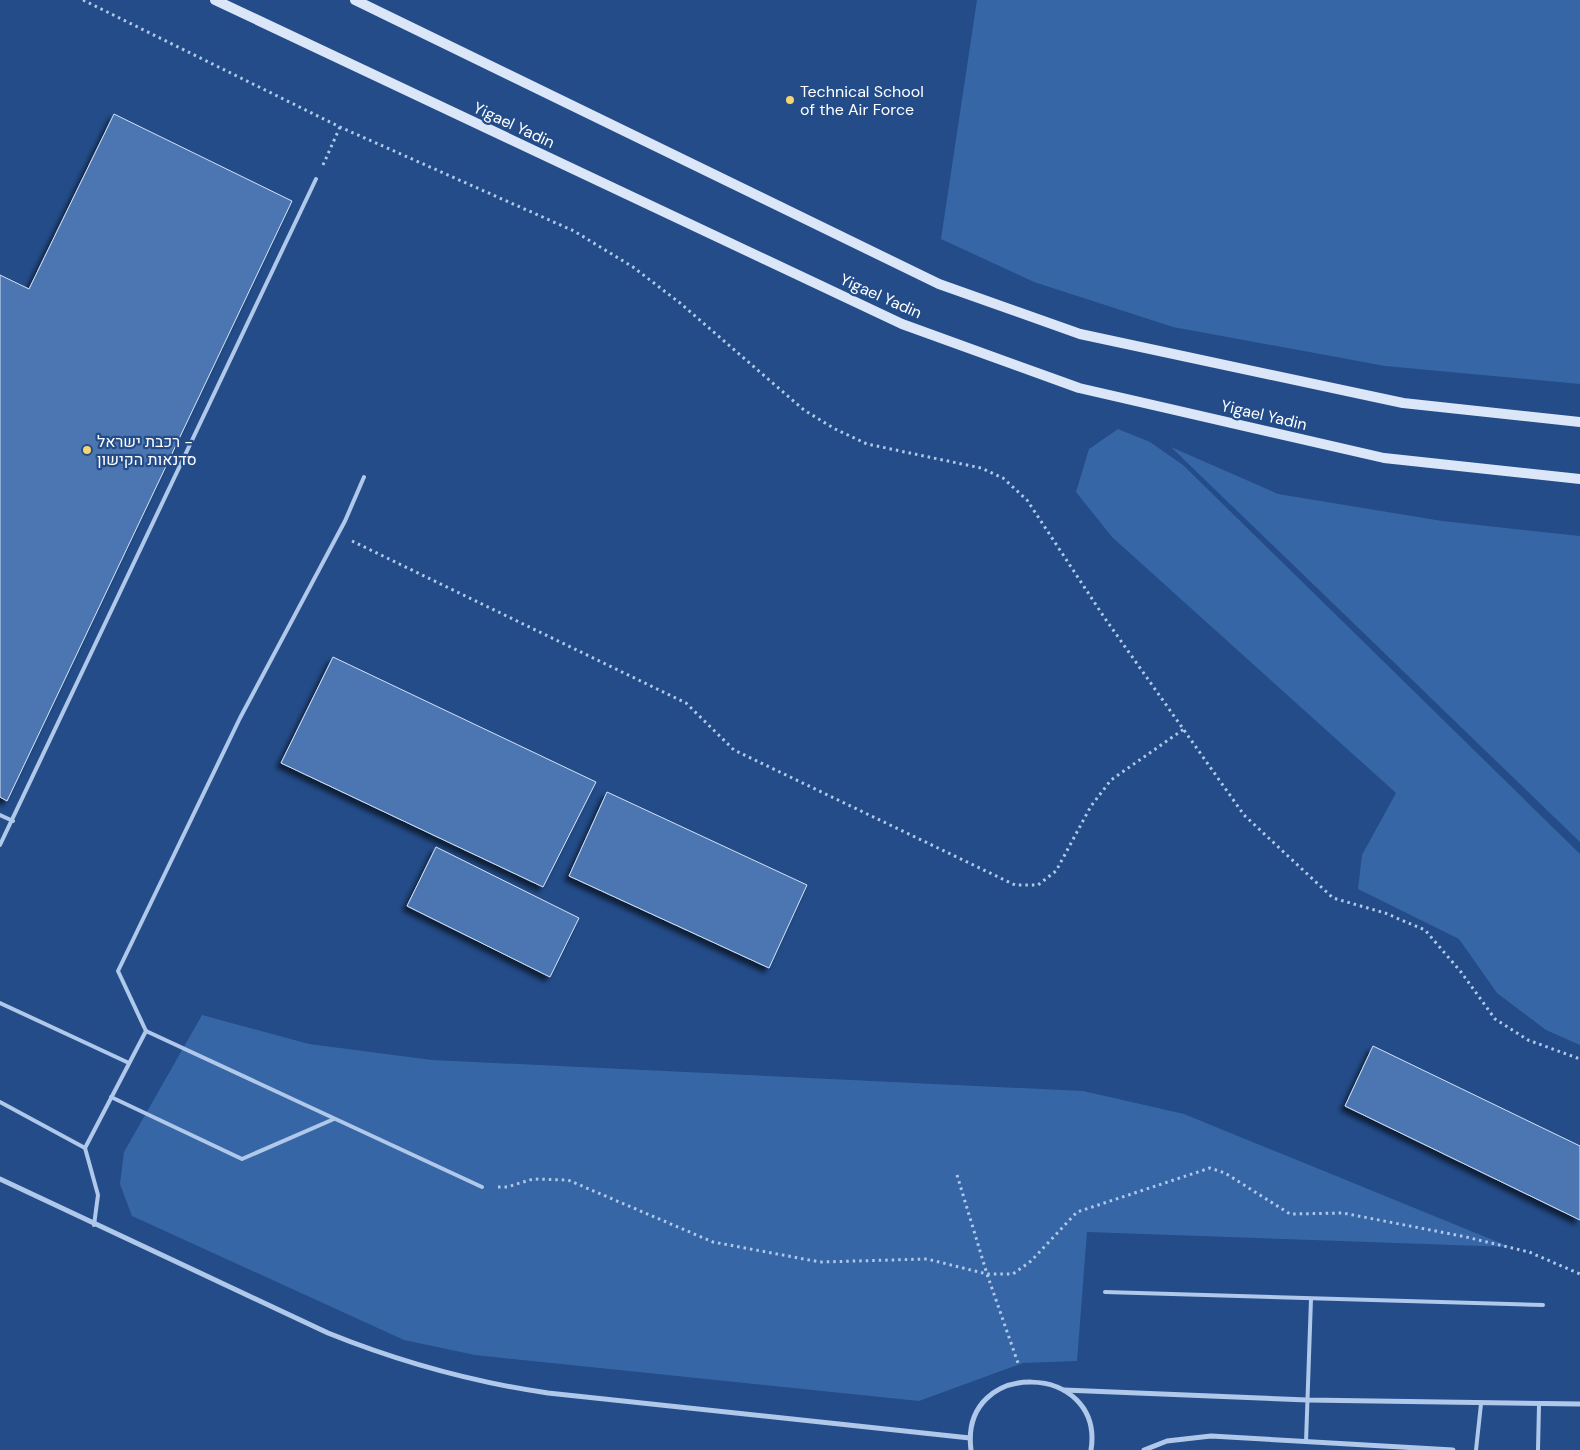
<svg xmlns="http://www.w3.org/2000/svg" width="1580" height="1450" font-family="'DM Sans',Heebo,sans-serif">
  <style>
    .green { fill: #3766a6 }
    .building { fill: #4b76b1; stroke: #d4e3f8; filter: url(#shadow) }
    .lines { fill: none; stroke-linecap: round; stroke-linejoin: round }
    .path { stroke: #b0c8ea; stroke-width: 3; stroke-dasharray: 2.5 4; stroke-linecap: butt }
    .lane { stroke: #b0c8ea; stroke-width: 4 }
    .street { stroke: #b0c8ea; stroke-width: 5 }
    .secondary { stroke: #dbe6f8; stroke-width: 10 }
    .poi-dot { fill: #f5d472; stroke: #234c89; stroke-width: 2 }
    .labels { text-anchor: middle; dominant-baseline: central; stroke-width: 4.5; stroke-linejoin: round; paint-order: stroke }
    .poi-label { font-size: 16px; fill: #fff; stroke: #234c89; text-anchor: start }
    .street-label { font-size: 16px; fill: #fff; stroke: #234c89 }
  </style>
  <defs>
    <filter id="shadow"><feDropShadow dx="-4.5" dy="4.5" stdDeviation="2.5" flood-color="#0009"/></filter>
  </defs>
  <rect width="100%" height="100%" fill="#234c89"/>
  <g class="green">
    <path d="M 977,0 L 1580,0 L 1580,384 L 1385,366 L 1173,327 L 1034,282 L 941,239 Z"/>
    <path d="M 1118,429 L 1150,442 L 1183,465 L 1580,854 L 1580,1045 L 1546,1030 L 1497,993 L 1459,939 L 1358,889 L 1362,855 L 1396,793 L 1112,537 L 1076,492 L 1089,449 Z"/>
    <path d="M 1171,447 L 1278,494 L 1442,521 L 1580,536 L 1580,842 Z"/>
    <path d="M 202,1015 L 309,1044 L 432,1060 L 1083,1091 L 1184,1114 L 1510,1247 L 1087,1232 L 1077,1361 L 1023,1363 L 919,1401 L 475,1355 L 404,1340 L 132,1216 L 120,1184 L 124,1152 Z"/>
  </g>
  <g class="building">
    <path d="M 114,114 L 292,201 L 7,801 L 0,797 L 0,275 L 29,289 Z"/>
    <path d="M 333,657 L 596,782 L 543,887 L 281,763 Z"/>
    <path d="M 607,792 L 807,885 L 769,968 L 569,876 Z"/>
    <path d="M 436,847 L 579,918 L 550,977 L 407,906 Z"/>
    <path d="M 1373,1046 L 1580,1146 L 1580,1220 L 1345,1106 Z"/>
  </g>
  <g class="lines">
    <g class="path">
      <path d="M 83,0 L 340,127 L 574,231 L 633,267 L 680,303 L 804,410 L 835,429 L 867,444 L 981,468 L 1003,478 L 1027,500 L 1104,617 L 1244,815 L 1333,898 L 1385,913 L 1425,930 L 1461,972 L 1495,1019 L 1528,1040 L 1580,1059"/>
      <path d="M 323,165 L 340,127"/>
      <path d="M 352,541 L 686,703 L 734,750 L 1015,885 L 1038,885 L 1056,871 L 1091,806 L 1111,780 L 1184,729"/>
      <path d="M 957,1175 L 987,1274 L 1019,1366"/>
      <path d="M 498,1187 L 507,1187 L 533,1179 L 568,1180 L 713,1242 L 820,1262 L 927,1259 L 987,1274 L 1013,1274 L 1031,1261 L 1077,1212 L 1210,1168 L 1225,1173 L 1290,1214 L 1343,1213 L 1466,1237 L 1529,1252 L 1580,1274"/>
    </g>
    <g class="lane">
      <path d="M 0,815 L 13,821"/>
      <path d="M 0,845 L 316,179"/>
      <path d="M 0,1003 L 129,1063"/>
      <path d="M 146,1031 L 482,1187"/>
      <path d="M 111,1097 L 242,1159 L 334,1119"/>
      <path d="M 0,1102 L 85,1148 L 98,1195 L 94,1225"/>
      <path d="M 85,1148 L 146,1031 L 118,971 L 240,718 L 345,521 L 364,477"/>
      <path d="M 1105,1292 L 1543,1305"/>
      <path d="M 1306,1442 L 1311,1299"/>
      <path d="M 1476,1450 L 1481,1404"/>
      <path d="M 1538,1450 L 1539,1405"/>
    </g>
    <g class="street">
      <path d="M 0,1179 L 328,1333 C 400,1362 472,1382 548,1393 L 970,1438"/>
      <path d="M 1064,1390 L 1307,1400 L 1580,1404"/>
      <path d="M 971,1450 C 959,1357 1105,1362 1091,1450"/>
      <path d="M 1144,1450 L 1167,1441 L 1211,1436 L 1453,1450"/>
    </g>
    <g class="secondary">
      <path d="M 215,0 L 902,324 L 1079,388 L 1384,458 L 1580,479"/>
      <path d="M 355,0 L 939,284 L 1080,334 L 1403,403 L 1580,422"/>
    </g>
  </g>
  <g class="poi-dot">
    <circle cx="790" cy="100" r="5"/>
    <circle cx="87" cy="450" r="5"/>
  </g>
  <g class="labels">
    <g class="poi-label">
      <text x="800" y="91">Technical School<tspan x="800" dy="18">of the Air Force</tspan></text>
      <text x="97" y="441">רכבת ישראל -<tspan x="97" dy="18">סדנאות הקישון</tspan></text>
    </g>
    <g class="street-label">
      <text transform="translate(514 125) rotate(25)">Yigael Yadin</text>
      <text transform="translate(881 296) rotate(24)">Yigael Yadin</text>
      <text transform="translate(1264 415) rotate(13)">Yigael Yadin</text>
    </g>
  </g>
</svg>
